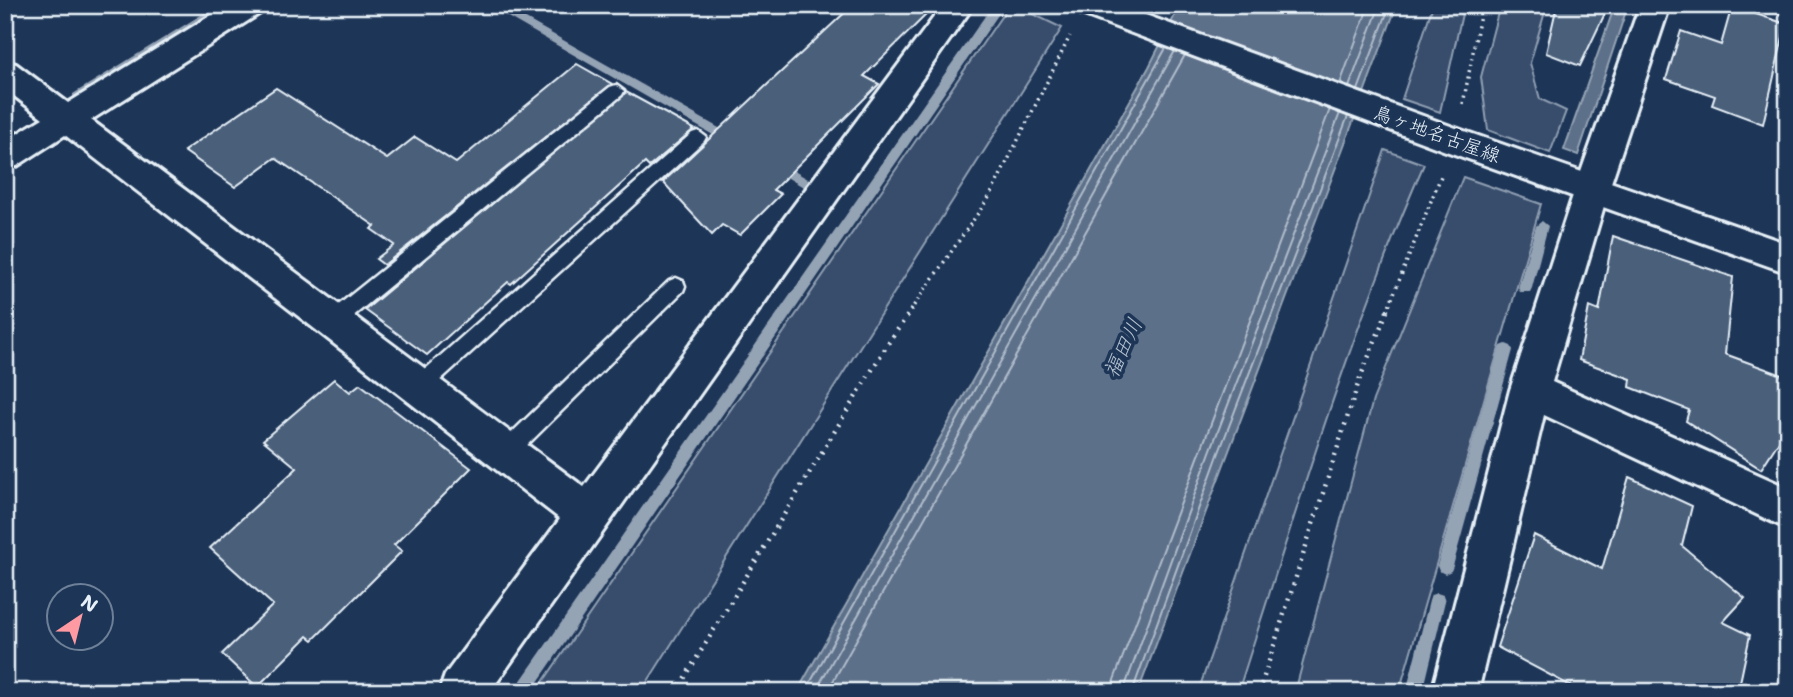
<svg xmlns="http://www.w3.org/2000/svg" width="1793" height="697" font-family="'Shantell Sans','Klee One',sans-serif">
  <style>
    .green { fill: #374d6c; stroke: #909fb2; stroke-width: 2 }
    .water { fill: #5d7089; stroke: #95a4b5; stroke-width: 2 }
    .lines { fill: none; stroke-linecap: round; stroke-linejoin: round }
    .shore { stroke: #b0bdcc; stroke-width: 2 }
    .stream { fill: #95a4b5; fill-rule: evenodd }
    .building { fill: #495e7a; stroke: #e8f1f8; stroke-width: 2 }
    .lane-casing { stroke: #e8f1f8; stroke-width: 5 }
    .street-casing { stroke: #e8f1f8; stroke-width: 6 }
    .secondary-casing { stroke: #e8f1f8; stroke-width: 6 }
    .path-far1 { stroke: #e8f1f8; stroke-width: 3.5; stroke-dasharray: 2 4.5; stroke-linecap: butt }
    .path { stroke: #e8f1f8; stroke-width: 4.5; stroke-dasharray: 2 6; stroke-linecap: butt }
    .lane { fill: #1d3557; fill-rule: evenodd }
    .street { fill: #1d3557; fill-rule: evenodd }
    .secondary { fill: #1d3557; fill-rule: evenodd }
    .labels { text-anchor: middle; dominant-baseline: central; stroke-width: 7; stroke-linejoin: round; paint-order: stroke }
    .street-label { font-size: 19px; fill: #e8f1f8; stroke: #1d3557 }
    .water-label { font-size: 21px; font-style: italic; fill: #b7c4d1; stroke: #1d3557 }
  </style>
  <rect width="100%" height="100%" fill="#1d3557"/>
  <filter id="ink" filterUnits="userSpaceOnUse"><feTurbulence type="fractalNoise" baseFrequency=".0143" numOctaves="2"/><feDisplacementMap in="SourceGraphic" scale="14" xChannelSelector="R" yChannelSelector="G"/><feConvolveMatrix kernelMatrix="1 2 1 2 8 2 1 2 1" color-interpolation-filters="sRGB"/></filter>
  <g filter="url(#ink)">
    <g class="green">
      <path d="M 988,5 L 1014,5 L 1062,28 L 641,692 L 536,692 L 1005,11 Z"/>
      <path d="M 1433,5 L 1464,5 L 1440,112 L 1402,99 Z"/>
      <path d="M 1500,5 L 1547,5 L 1530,63 L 1540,99 L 1566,111 L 1550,153 L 1488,130 L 1481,77 Z"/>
      <path d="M 1385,150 L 1424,164 C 1349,335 1295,514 1238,692 L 1198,692 Z"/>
      <path d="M 1463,177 L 1541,204 L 1399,692 L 1295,692 L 1373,400 Z"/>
    </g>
    <g class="water">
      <path d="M 1180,5 L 1397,5 L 1138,692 L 797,692 L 1149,67 Z"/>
      <path d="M 1615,5 L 1628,5 L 1578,155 L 1564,150 Z"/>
    </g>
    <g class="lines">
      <g class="shore">
        <path d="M 1340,84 L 1369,5"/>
        <path d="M 1349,87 L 1380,5"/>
        <path d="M 1358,90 L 1390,5"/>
        <path d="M 805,692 L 1166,48"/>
        <path d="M 815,692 L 1175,51"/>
        <path d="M 827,692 L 1185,55"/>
        <path d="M 1113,692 L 1114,680 L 1330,109"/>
        <path d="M 1123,692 L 1210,452 L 1340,113"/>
        <path d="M 1132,692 L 1218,455 L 1348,116"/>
      </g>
      <g class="stream">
        <path d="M 217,5 L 231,5 L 81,100 L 73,100 L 73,94 Z"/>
        <path d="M 487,5 L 501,5 L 735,137 L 737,140 L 731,144 L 727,143 Z"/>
        <path d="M 996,5 L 1002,9 L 1000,12 L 531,692 L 513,692 L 992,6 Z"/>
        <path d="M 1753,5 L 1770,5 L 1788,11 L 1788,19 Z"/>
        <path d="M 773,159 L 815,183 L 817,186 L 815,189 L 807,189 L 769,167 L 767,164 Z"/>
        <path d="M 1542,221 L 1548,226 L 1532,288 L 1530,292 L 1520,292 L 1518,288 L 1536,226 Z"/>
        <path d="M 1506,344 L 1511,346 L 1513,350 L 1453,566 L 1451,571 L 1445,574 L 1439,571 L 1437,566 L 1499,350 L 1501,346 Z"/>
        <path d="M 1437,593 L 1443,595 L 1445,601 L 1423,692 L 1406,692 L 1429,601 L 1431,595 Z"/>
      </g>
    </g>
    <g class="building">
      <path d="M 853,5 L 936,5 L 864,76 L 879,84 L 773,190 L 781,194 L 740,235 L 722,225 L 712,235 L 663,182 Z"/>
      <path d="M 1557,5 L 1609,5 L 1580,66 L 1546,53 Z"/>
      <path d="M 1732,6 L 1786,24 L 1763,124 L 1712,105 L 1715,96 L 1666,79 L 1681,31 L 1721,45 Z"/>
      <path d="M 577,64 L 612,84 L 384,265 L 376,259 L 394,245 L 371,229 L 375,226 L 275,158 L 235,187 L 184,151 L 276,88 L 387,159 L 415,137 L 456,163 Z"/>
      <path d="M 626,92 L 694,129 L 649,167 L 645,163 L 511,284 L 508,282 L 427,355 L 365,310 Z"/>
      <path d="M 1613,236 L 1733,277 L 1725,354 L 1788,377 L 1788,427 L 1761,469 L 1686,421 L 1689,410 L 1630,387 L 1631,379 L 1579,360 L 1589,307 L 1599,311 Z"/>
      <path d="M 334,379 L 350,392 L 360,384 L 471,468 L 394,545 L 402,551 L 313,640 L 308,636 L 257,687 L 222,654 L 273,605 L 210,548 L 297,468 L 263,440 Z"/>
      <path d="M 1629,477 L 1692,506 L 1682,546 L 1745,598 L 1723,622 L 1750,635 L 1738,692 L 1582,692 L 1497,647 L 1534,535 L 1602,569 Z"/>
    </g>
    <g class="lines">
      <defs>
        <g id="lane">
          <path d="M 616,85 L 624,91 L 622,95 L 340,327 L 333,329 L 326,327 L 324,321 L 326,315 L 610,87 Z"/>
          <path d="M 698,131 L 706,137 L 704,141 L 426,393 L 419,396 L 412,393 L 409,387 L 412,381 L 692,133 Z"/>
          <path d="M 676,278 L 683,281 L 685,286 L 683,291 L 512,460 L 505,462 L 498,460 L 495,453 L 498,446 L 669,281 Z"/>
        </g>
        <g id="street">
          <path d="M 228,5 L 266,5 L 262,12 L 91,120 L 584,487 L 943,5 L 974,5 L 490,692 L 439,692 L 445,675 L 560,519 L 65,135 L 17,166 L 5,170 L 5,141 L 43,118 L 5,89 L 5,61 L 16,64 L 68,103 Z"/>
          <path d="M 1640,5 L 1670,5 L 1609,189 L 1552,382 L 1788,488 L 1788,529 L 1544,415 L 1478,692 L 1432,692 L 1510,390 L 1575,189 Z"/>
        </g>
        <path id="secondary" d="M 1072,5 L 1118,5 L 1467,132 L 1788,244 L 1788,273 L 1443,150 L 1076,12 Z"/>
      </defs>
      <use href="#lane" class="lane-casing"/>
      <use href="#street" class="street-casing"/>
      <use href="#secondary" class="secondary-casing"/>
      <g class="path-far1">
        <path d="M 1463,104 L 1482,5"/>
        <path d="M 910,311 L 990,196 L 1070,36"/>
        <path d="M 1387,311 L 1441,176"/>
      </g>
      <g class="path">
        <path d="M 676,692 L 889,342 L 912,309"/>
        <path d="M 1259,692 L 1360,378 L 1388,309"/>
      </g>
      <use href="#lane" class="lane"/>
      <use href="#street" class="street"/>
      <use href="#secondary" class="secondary"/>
    </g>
  </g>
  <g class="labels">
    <g class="street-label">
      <text transform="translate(1437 134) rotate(20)">鳥ヶ地名古屋線</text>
    </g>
    <g class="water-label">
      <text transform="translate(1123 348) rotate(-65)">福田川</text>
    </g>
  </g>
  <rect width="1793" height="697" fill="none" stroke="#1d3557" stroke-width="28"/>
  <rect x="14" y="14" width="1765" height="669" fill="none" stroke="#e8f1f8" stroke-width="2.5" filter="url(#ink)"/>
  <g transform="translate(80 617) rotate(35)"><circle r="33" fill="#1d3557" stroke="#6e8097" stroke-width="2"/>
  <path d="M0-5L12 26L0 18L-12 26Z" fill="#ff9aa2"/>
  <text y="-10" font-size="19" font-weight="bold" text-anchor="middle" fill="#e8f1f8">N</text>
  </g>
</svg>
